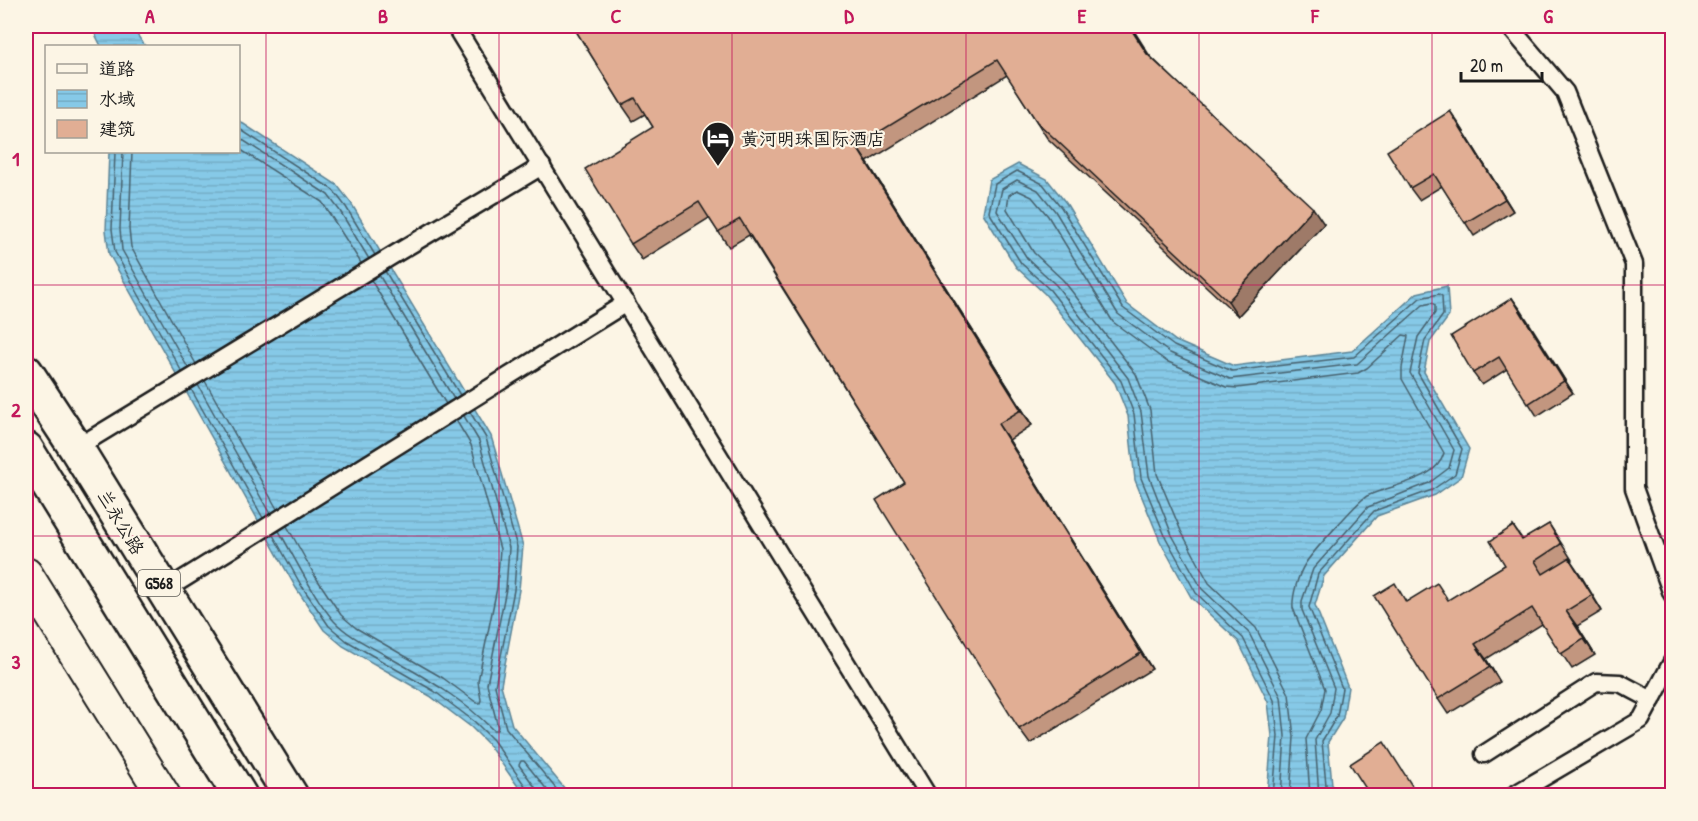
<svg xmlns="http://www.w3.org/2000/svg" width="1698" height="821" font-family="'Patrick Hand','LXGW WenKai TC',sans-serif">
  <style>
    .water { fill: url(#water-rules); stroke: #5c8496; stroke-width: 1.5 }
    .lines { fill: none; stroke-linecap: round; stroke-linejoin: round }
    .shore { stroke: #46616d; stroke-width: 1.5 }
    .service-casing { stroke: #1c1c1c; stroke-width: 21 }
    .minor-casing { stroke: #1c1c1c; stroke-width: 36 }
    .trunk-casing { stroke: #1c1c1c; stroke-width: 38 }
    .service { stroke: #fcf5e5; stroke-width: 16 }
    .minor { stroke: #fcf5e5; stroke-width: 32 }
    .trunk { stroke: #fcf5e5; stroke-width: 33 }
    .wall { fill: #c2967f; stroke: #1c1c1c; stroke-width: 1.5 }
    .shaded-wall { fill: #9e7a68; stroke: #1c1c1c; stroke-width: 1.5 }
    .building { fill: #e1ae94; stroke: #1c1c1c; stroke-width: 1.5 }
    .grid { fill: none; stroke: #c2185b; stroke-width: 1.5; stroke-opacity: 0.55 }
    .labels { text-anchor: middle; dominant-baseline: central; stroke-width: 4.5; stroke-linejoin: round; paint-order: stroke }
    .shield { fill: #fcf5e5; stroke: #5f5d58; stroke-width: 1.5 }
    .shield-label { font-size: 16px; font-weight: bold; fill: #1c1c1c }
    .poi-label { font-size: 18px; fill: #1c1c1c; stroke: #fcf5e5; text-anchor: start }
    .street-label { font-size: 18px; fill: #1c1c1c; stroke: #fcf5e5 }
    .neatline { fill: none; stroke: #c2185b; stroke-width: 2 }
    .grid-label { font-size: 20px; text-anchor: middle; font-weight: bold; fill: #c2185b }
  </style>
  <defs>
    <pattern id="water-rules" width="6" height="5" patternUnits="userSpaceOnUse" patternTransform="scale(1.5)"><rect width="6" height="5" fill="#86c9e7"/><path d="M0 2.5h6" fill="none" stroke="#73acc6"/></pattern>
  </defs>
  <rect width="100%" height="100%" fill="#fcf5e5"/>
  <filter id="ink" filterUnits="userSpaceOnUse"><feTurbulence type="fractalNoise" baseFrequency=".0167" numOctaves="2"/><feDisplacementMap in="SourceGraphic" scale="12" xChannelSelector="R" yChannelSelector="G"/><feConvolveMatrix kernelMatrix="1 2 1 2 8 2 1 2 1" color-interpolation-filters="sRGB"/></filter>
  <g filter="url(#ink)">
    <g class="water">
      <path d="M 91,26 L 131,26 L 145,46 L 101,46 Z"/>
      <path d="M 239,121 L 337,185 L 351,203 L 491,436 L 523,546 L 519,590 L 501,685 L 512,725 L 570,795 L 524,795 L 488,744 L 471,727 L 430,696 L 343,646 L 324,630 L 296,588 L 109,254 L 106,230 L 109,152 L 238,152 Z"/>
      <path d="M 1018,164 L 1047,179 L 1066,203 L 1127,304 L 1176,341 L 1234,366 L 1352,351 L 1417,293 L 1447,286 L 1449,316 L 1430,342 L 1424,372 L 1469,449 L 1461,477 L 1435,495 L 1377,516 L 1324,576 L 1315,605 L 1348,687 L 1343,718 L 1328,742 L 1333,795 L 1267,795 L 1272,736 L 1268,702 L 1238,641 L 1191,597 L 1160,541 L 1135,480 L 1128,416 L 1115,383 L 1045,294 L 1016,267 L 983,213 L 989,180 Z"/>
    </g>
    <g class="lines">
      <g class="shore">
        <path d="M 238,128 L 333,190 L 346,207 L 375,255"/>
        <path d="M 238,137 L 328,195 L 340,211 L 369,259"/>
        <path d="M 238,148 L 322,202 L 361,263"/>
        <path d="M 115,152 L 112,229 L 115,252 L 182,372"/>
        <path d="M 123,152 L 120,229 L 122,250 L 188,368"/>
        <path d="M 132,152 L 129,229 L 131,247 L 196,364"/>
        <path d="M 385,271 L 460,395"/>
        <path d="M 379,275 L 454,399"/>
        <path d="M 371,280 L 446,404"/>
        <path d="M 205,381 L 277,509"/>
        <path d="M 198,385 L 270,514"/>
        <path d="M 191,389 L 263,518"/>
        <path d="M 470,412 L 486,438 L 517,547 L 514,590 L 495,686 L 506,728 L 562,796"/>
        <path d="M 287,526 L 315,576 L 341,615 L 356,628 L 443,678 L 477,703 L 480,703 L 481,700 L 478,681 L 497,588 L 500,549 L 471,445 L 456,420"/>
        <path d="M 279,531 C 295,558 314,598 334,621 C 350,638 373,647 392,659 C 428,679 464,700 493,730 L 497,730 L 498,727 L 487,684 L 506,589 L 509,548 L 479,441 L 464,416"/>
        <path d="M 273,535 L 301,585 L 329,626 L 347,641 L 434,691 L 475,722 L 493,740 L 528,790 L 529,796"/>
        <path d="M 536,796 L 535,787 L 519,765 L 521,761 L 524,761 L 552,796"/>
        <path d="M 1273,796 L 1278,736 L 1274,700 L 1243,638 L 1196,593 L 1166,538 L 1141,478 L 1134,414 L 1121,381 L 1050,290 L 1021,263 L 989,212 L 995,184 L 1017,171 L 1043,184 L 1061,207 L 1123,308 L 1174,346 L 1232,371 L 1354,357 L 1420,298 L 1439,294 L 1442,296 L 1443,315 L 1425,340 L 1418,373 L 1462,449 L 1455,474 L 1432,490 L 1374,511 L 1318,574 L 1309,607 L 1342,688 L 1337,716 L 1322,741 L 1327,796"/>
        <path d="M 1281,796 L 1285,736 L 1281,697 L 1249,633 L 1202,589 L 1172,535 L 1149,476 L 1141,412 L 1128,378 L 1056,285 L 1027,258 L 997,211 L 1002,189 L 1017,180 L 1038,190 L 1055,211 L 1118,314 L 1170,353 L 1230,379 L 1357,364 L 1423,305 L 1432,303 L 1435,305 L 1435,313 L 1418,337 L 1410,373 L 1454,450 L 1449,468 L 1429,483 L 1368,507 L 1313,569 L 1302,601 L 1302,610 L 1334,688 L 1330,713 L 1315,740 L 1319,796"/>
        <path d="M 1290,796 L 1294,737 L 1289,694 L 1256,628 L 1209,583 L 1181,531 L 1157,474 L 1150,410 L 1136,374 L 1063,280 L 1034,253 L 1007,209 L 1009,195 L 1017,190 L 1032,197 L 1048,216 L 1113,322 L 1166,361 L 1226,387 L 1237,388 L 1358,373 L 1367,368 L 1403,335 L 1408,336 L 1402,368 L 1402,379 L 1444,453 C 1436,482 1391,484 1367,496 C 1358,501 1311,554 1305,564 C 1298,575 1292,596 1293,608 L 1325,689 L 1321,710 L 1306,739 L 1310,796"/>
      </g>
      <defs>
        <g id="service">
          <path d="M 455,26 L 928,796"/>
          <path d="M 1509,26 L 1565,92 L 1634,264 L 1634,488 L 1672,594"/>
          <path d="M 76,448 L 400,251 L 542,166"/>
          <path d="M 164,591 L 626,303"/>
          <path d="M 1484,754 L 1596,682 L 1620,683 L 1652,700"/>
          <path d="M 1512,796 L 1641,720 L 1672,662"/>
        </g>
        <path id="minor" d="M 26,574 L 164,796"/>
        <g id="trunk">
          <path d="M 26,372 L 76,448 L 291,796"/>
          <path d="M 26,449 L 240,796"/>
        </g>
      </defs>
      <use href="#service" class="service-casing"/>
      <use href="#minor" class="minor-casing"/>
      <use href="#trunk" class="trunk-casing"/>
      <use href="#service" class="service"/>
      <use href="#minor" class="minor"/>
      <use href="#trunk" class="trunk"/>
    </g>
    <g class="wall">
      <path d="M 573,26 L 1150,56 L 1324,224 L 1238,316 L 1047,138 L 1007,75 L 867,162 L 1032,425 L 1009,440 L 1152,669 L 1030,744 L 1019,729 L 904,482 L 749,235 L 729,247 L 709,218 L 642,260 L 631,244 L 653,127 L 645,114 L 633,121 L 622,105 Z"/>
      <path d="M 1459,124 L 1513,211 L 1474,236 L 1442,186 L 1419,200 L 1410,188 Z"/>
      <path d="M 1512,298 L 1573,393 L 1537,416 L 1507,369 L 1482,385 L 1473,373 Z"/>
      <path d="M 1549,524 L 1572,560 L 1570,561 L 1602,611 L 1577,626 L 1595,655 L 1572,669 L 1542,624 L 1486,659 L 1500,682 L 1448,714 L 1438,699 L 1408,601 L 1449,600 L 1505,565 L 1513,526 L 1523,540 Z"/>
    </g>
    <g class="shaded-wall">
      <path d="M 1129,26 L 1131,26 L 1158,69 L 1147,54 Z"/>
      <path d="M 1450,111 L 1459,124 L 1513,211 L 1505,199 Z"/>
      <path d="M 856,146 L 867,162 L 1032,425 L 1021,410 Z"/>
      <path d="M 1313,208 L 1324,224 L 1238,316 L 1228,301 Z"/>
      <path d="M 1512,298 L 1521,310 L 1573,393 L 1564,381 Z"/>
      <path d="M 998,424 L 1009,440 L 1152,669 L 1141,653 Z"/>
      <path d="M 1569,558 L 1580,574 L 1602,611 L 1592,595 Z"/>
      <path d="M 1566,611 L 1577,626 L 1595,655 L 1584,639 Z"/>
      <path d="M 1475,644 L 1486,659 L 1500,682 L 1490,667 Z"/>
    </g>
    <g class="building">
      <path d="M 573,26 L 1129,26 L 1147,54 L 1313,208 L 1228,301 L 1037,122 L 997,60 L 856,146 L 1021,410 L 998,424 L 1141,653 L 1019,729 L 876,500 L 904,482 L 740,219 L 718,232 L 699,202 L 631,244 L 585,169 L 653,127 L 635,98 L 622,105 Z"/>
      <path d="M 1450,111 L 1505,199 L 1465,223 L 1434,174 L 1410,188 L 1387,151 Z"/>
      <path d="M 1512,298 L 1564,381 L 1528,404 L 1499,357 L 1473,373 L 1451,336 Z"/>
      <path d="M 1549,524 L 1561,544 L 1535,561 L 1543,574 L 1569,558 L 1592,595 L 1566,611 L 1584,639 L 1561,654 L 1532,608 L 1475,644 L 1490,667 L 1438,699 L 1374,596 L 1395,583 L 1406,602 L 1437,583 L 1448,600 L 1505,565 L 1490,541 L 1513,526 L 1522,540 Z"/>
      <path d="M 1384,742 L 1418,795 L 1370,795 L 1350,764 Z"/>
    </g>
  </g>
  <path class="grid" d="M 266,26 L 266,796M 499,26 L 499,796M 732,26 L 732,796M 966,26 L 966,796M 1199,26 L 1199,796M 1432,26 L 1432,796M 26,285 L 1672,285M 26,536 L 1672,536"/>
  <defs>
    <symbol id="hotel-pin" viewBox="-11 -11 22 30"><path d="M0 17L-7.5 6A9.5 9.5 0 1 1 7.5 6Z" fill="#1c1c1c" stroke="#fcf5e5"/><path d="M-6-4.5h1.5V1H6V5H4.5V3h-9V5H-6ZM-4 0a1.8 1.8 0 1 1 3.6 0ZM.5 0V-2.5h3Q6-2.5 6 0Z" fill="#fff"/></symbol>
  </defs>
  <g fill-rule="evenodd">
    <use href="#hotel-pin" x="699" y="119" width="38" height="52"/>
  </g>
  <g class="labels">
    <rect class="shield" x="138" y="570" width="42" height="26" rx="4.5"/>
    <g class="shield-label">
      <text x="159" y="583">G568</text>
    </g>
    <g class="poi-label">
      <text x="741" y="138">黄河明珠国际酒店</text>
    </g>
    <g class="street-label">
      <text transform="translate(121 522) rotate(59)">兰永公路</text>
    </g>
  </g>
  <rect width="1698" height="821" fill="none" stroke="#fcf5e5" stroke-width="66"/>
  <rect x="45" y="45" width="195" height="108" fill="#fcf5e5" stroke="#a29e95" stroke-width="1.5"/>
  <rect x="57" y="64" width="30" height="9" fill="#fcf5e5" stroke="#a29e95" stroke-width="1.5"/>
  <text x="99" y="75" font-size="18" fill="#1c1c1c">道路</text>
  <rect x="57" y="90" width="30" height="18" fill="url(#water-rules)" stroke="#a29e95" stroke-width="1.5"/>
  <text x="99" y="105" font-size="18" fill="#1c1c1c">水域</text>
  <rect x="57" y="120" width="30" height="18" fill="#e1ae94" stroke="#a29e95" stroke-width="1.5"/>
  <text x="99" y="135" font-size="18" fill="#1c1c1c">建筑</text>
  <path d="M1461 72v9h81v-9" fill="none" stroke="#1c1c1c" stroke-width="3"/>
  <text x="1470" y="72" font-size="18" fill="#1c1c1c" stroke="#fcf5e5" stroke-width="4.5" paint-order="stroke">20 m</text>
  <rect x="33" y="33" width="1632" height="755" class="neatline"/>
  <g class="grid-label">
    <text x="150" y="23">A</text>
    <text x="383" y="23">B</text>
    <text x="616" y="23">C</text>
    <text x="849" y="23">D</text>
    <text x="1082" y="23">E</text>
    <text x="1315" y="23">F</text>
    <text x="1548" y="23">G</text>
    <text x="16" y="166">1</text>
    <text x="16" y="417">2</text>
    <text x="16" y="669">3</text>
  </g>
</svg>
